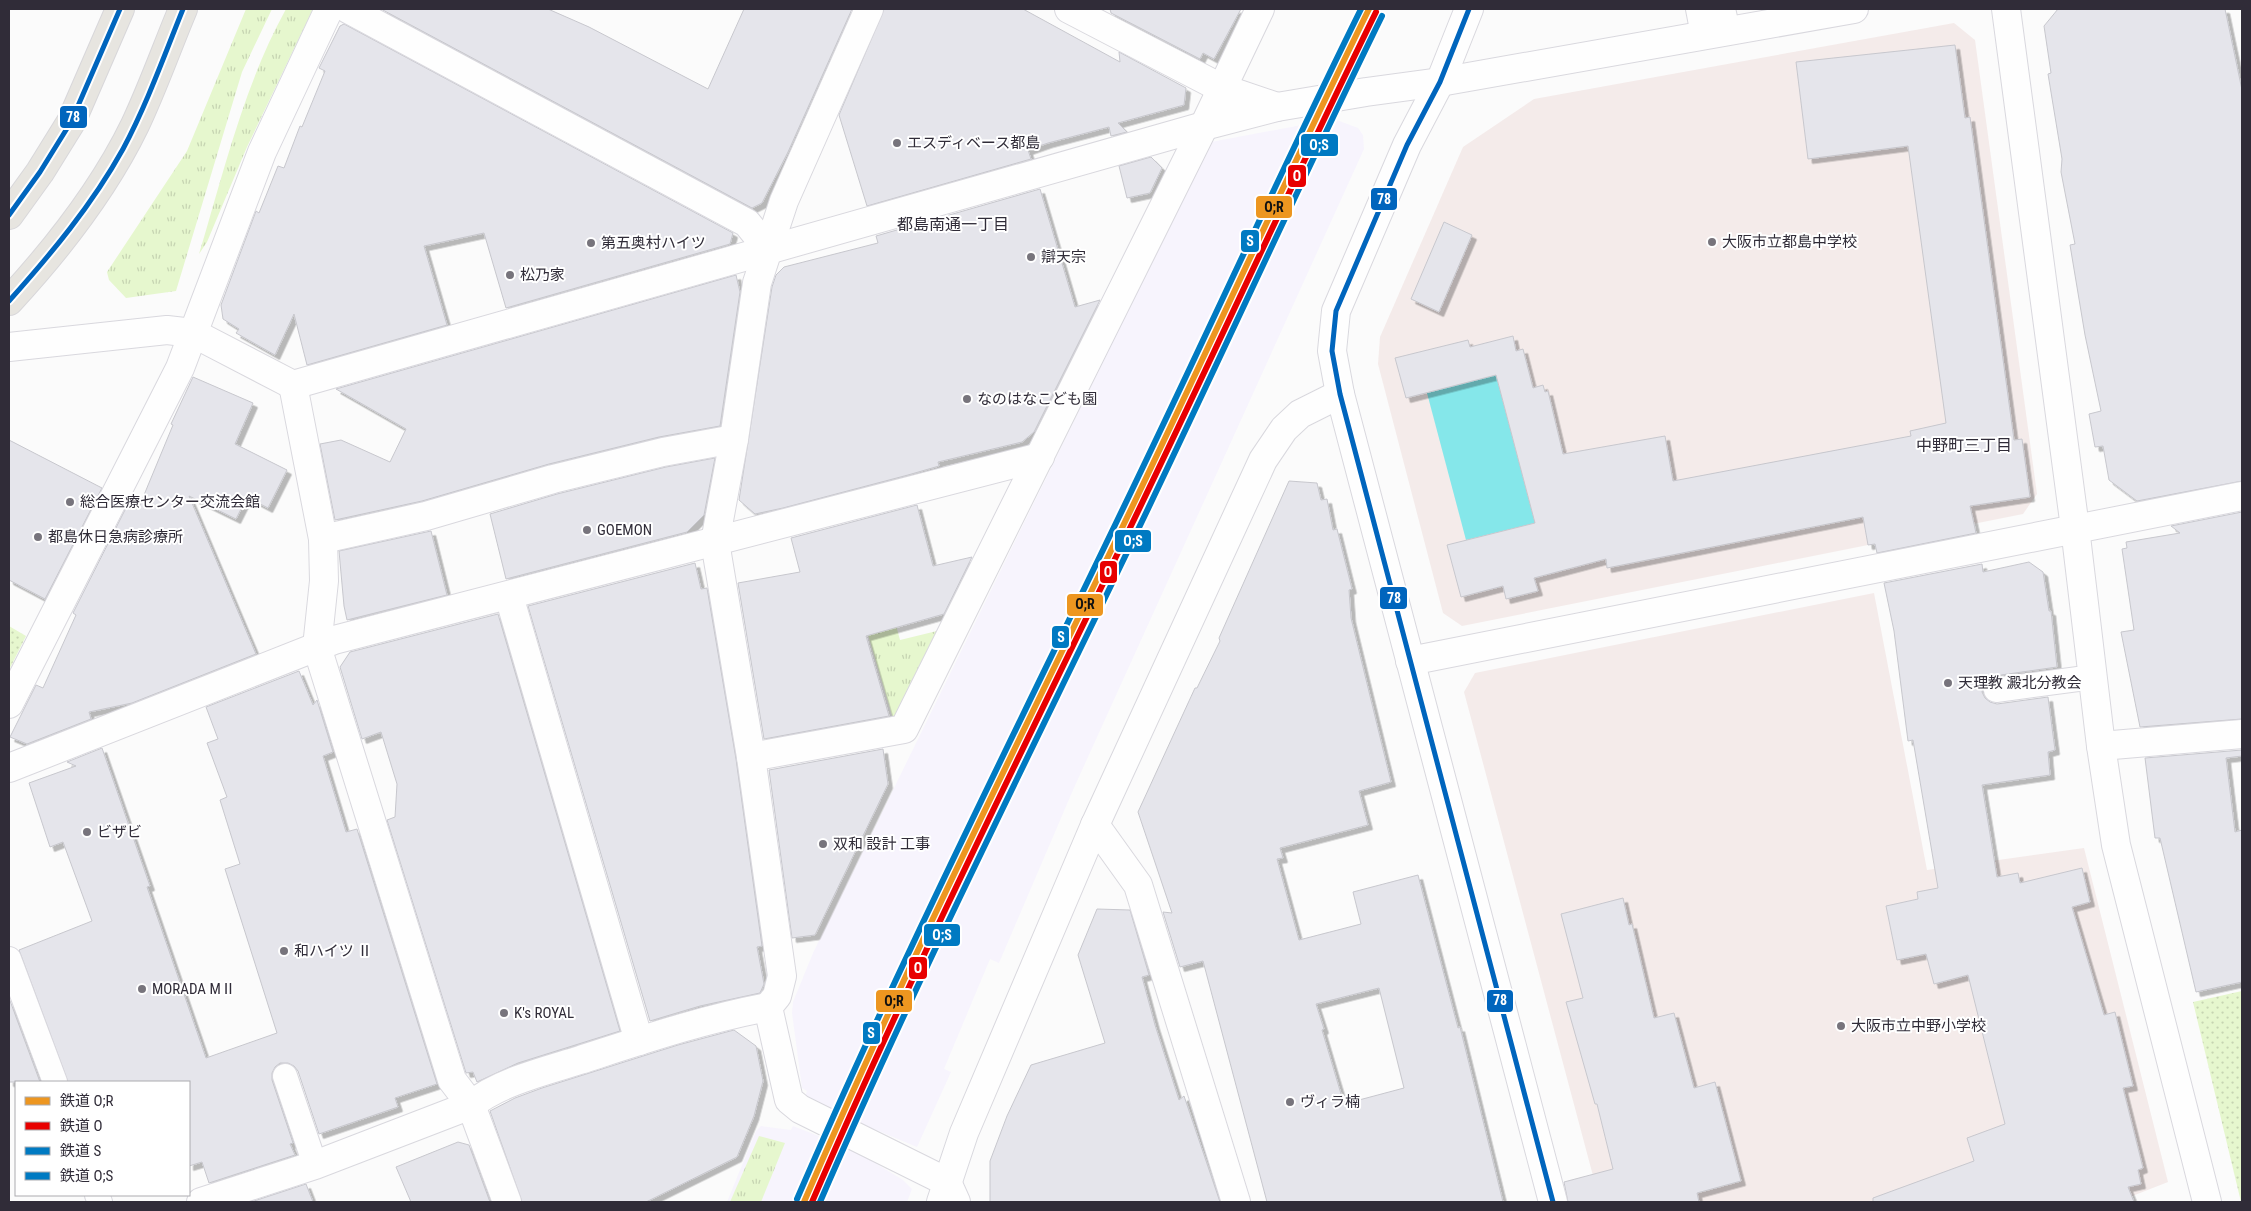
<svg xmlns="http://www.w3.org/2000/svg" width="2251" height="1211" font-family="'Roboto Condensed','Noto Sans JP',sans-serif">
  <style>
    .built { fill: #f7f4fd }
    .education { fill: #f4ebea }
    .grass { fill: url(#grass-tufts) }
    .park { fill: url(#park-dots) }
    .water { fill: #85e7ea }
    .building { fill: #e5e5eb; stroke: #c7c7cd; fill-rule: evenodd; filter: url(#shadow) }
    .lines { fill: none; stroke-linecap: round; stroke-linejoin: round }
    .service-casing { stroke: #d9d8de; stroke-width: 26 }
    .minor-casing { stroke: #d9d8de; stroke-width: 30 }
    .tertiary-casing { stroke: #d9d8de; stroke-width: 30 }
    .primary-casing { stroke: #d8d7da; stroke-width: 30 }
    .service { stroke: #fefefe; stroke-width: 24 }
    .minor { stroke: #fefefe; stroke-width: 28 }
    .tertiary { stroke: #fefefe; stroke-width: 28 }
    .primary { stroke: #e7e5e0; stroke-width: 28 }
    .bus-1-casing { stroke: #fff; stroke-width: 9 }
    .bus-1 { stroke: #0065bd; stroke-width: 5 }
    .rail-1-casing { stroke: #fff; stroke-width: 10 }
    .rail-2-casing { stroke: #fff; stroke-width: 10 }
    .rail-3-casing { stroke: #fff; stroke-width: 10 }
    .rail-4-casing { stroke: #fff; stroke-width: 10 }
    .rail-1 { stroke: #ed9620; stroke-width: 6 }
    .rail-2 { stroke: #e80000; stroke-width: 6 }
    .rail-3 { stroke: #007ac2; stroke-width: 6 }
    .rail-4 { stroke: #007ac2; stroke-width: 6 }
    .poi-dot { fill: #77747c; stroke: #fff; stroke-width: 2 }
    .labels { text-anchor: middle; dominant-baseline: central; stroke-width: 4; stroke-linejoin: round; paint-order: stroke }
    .poi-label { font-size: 15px; fill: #302c38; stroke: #fff; text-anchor: start }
    .neighbourhood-label { font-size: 16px; fill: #302c38; stroke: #fff }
    .line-badge { stroke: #fff; stroke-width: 2 }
    .badge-label { font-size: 14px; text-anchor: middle; font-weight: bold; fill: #fff }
    .pale-badge-label { font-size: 14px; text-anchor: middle; font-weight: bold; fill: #111 }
  </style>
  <defs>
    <pattern id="grass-tufts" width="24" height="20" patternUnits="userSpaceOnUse" patternTransform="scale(1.25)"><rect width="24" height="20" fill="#e6f7ce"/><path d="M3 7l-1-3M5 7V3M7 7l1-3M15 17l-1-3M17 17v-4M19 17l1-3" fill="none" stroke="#c6d4b2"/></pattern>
    <pattern id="park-dots" width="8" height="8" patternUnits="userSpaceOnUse" patternTransform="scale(1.25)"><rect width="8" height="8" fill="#e6f7ce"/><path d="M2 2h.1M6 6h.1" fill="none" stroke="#c6d4b2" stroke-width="1.8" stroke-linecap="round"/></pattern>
    <filter id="shadow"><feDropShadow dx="4.5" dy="4.5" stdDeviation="0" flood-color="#0004"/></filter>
  </defs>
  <rect width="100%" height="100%" fill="#fbfbfb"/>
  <g class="built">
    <path d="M 1334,119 L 1358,128 L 1363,135 L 1364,149 L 1073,790 L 999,963 L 990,959 L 944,1069 L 951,1072 L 917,1147 L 804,1100 L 807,1091 L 802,1088 L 792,1013 L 793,1002 L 813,953 L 1211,142 Z"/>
    <path d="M 761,1126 L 791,1130 L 793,1126 L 852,1149 L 903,1180 L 912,1189 L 907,1202 L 727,1202 L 756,1131 Z"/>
  </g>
  <g class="education">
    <path d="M 1954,23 L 1975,40 L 2037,494 L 2023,514 L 1462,626 L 1443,613 L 1378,364 L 1380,337 L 1463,147 L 1534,99 Z"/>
    <path d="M 1874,593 L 1927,870 L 2084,848 L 2168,1182 L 2117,1202 L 1600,1202 L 1464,692 L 1475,673 Z"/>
  </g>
  <g class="grass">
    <path d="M 246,9 L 272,9 L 242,72 L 176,291 L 126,298 L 109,280 L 107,272 L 187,151 Z"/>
    <path d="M 286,9 L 313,9 L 247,147 L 207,242 L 199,254 C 224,171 244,85 286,9 Z"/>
    <path d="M 887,592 L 900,640 L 941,630 L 894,722 L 863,618 Z"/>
    <path d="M 759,1136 L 785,1143 L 761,1202 L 730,1202 Z"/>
  </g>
  <g class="park">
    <path d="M 9,626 L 26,636 L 9,670 Z"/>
    <path d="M 2242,991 L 2242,1202 L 2241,1202 L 2193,1002 Z"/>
  </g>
  <path class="water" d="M 1496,375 L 1535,523 L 1466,540 L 1427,393 Z"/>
  <g class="building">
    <path d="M 381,9 L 548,9 L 589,27 L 708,89 L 744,9 L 852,9 L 788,152 L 762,203 L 752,208 Z"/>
    <path d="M 884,9 L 1023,9 L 1120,62 L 1119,52 L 1186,88 L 1184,105 L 1118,123 L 1127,132 L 1111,136 L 1109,127 L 1048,143 L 1028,150 L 1031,159 L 867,206 L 839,115 Z"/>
    <path d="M 1110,9 L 1241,9 L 1214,59 L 1203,53 L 1200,59 L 1111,13 Z"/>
    <path d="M 2058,9 L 2225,9 L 2242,90 L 2242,481 L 2137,501 L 2109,480 L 2103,446 L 2095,447 L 2089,414 L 2101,411 L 2085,335 L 2070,245 L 2075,244 L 2061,172 L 2062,159 L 2048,74 L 2051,73 L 2044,26 Z"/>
    <path d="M 344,24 L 733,233 L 730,244 L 506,308 L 484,233 L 424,246 L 447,325 L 307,365 L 294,314 L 275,355 L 236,333 L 239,329 L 223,319 L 221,305 L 256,211 L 259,213 L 278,166 L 284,168 L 300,126 L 302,127 L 325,71 L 319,68 L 340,26 Z"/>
    <path d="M 1955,45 L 1965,118 L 1970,117 L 2014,440 L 2022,439 L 2030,497 L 1970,506 L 1976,533 L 1877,553 L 1875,544 L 1868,545 L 1863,517 L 1607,568 L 1606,559 L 1534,578 L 1538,591 L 1506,599 L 1503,586 L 1461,597 L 1447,545 L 1535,523 L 1496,375 L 1406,398 L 1395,358 L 1468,340 L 1470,347 L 1513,336 L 1516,351 L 1523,349 L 1533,388 L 1543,385 L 1545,392 L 1548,391 L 1563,454 L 1665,436 L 1673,481 L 1911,436 L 1910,431 L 1946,423 L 1908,146 L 1808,159 L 1796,62 Z"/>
    <path d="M 1151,157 L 1162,168 L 1150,193 L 1127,198 L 1119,166 Z"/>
    <path d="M 1040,189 L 1075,307 L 1100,300 L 1034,432 L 1022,442 L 938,462 L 939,466 L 908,475 L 783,508 L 755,514 L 739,500 L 772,287 L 776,275 L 784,267 L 878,243 L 876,236 Z"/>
    <path d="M 1444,222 L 1472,235 L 1439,312 L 1411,299 Z"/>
    <path d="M 736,275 L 740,292 L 720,426 L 659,437 L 549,464 L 422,501 L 335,520 L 320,444 L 341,440 L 390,462 L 406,429 L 336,389 Z"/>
    <path d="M 193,377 L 253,403 L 235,444 L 287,470 L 268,508 L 247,497 L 236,519 L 189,496 L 256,654 L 132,703 L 89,712 L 91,719 L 27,744 L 10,737 L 36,685 L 43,688 L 76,615 L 73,613 L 129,502 L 139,507 L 173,425 L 171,424 Z"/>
    <path d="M 9,440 L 102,488 L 45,599 L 9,580 Z"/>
    <path d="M 715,458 L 704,515 L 687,532 L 506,579 L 490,514 L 557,494 L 666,467 Z"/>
    <path d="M 1289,481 L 1317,483 L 1321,500 L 1327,499 L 1333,530 L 1337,529 L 1352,589 L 1349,590 L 1351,618 L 1391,782 L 1359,791 L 1368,825 L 1280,848 L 1283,858 L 1277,859 L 1299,940 L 1361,924 L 1353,892 L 1418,875 L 1458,1028 L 1460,1027 L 1503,1202 L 1267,1202 L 1203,961 L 1180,967 L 1163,912 L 1172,913 L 1138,812 L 1195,688 L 1197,688 L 1220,641 L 1219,638 ZM 1379,988 L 1404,1088 L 1344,1104 L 1322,1030 L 1324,1029 L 1316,1004 Z"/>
    <path d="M 917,505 L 933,566 L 972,557 L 944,614 L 866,636 L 889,716 L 764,739 L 738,583 L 800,572 L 791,538 Z"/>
    <path d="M 2242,512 L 2242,719 L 2140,727 L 2121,632 L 2134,630 L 2122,549 L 2127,548 L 2126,542 L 2180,533 L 2171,526 Z"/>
    <path d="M 431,531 L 447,595 L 347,620 L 344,606 L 339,551 Z"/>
    <path d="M 2029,562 L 2043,572 L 2049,611 L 2051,611 L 2057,667 L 1994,676 L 1988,679 L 1984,684 L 1982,692 L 1985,698 L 1990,702 L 1997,704 L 2048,697 L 2055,750 L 2048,752 L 2050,775 L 1982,785 L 1997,877 L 2018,873 L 2020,883 L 2082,868 L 2090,902 L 2072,907 L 2104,1015 L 2115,1012 L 2133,1086 L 2123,1088 L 2143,1168 L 2138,1170 L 2141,1184 L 2128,1187 L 2134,1202 L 1873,1202 L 1873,1198 L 1974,1161 L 1967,1138 L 2005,1124 L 1968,975 L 1934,984 L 1926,954 L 1897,960 L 1886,906 L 1918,899 L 1917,892 L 1938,888 L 1913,740 L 1908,741 L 1894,631 L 1884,583 L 1982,564 L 1983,572 Z"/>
    <path d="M 695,563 L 701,589 L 707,588 L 736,759 L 762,946 L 757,947 L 764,984 L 760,993 L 700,1006 L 650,1021 L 528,606 Z"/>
    <path d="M 498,614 L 620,1031 L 518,1063 L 477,1082 L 473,1072 L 466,1073 L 387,820 L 395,817 L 397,784 L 381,732 L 362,739 L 340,667 L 350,652 Z"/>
    <path d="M 299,671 L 313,705 L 317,700 L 333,752 L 323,756 L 346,832 L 357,829 L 437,1084 L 395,1098 L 398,1107 L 319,1134 L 298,1071 L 294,1066 L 288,1063 L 280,1063 L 275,1067 L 272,1073 L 272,1080 L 293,1143 L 290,1144 L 295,1155 L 209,1183 L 202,1162 L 189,1166 L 189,1082 L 68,1082 L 19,950 L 92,921 L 63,842 L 50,847 L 29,783 L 76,766 L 67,762 L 102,748 L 150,886 L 147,887 L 206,1058 L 277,1033 L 225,869 L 240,864 L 220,800 L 227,797 L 207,743 L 218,739 L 206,707 Z"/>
    <path d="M 883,749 L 888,784 L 815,935 L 792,938 L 769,770 Z"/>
    <path d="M 2242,750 L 2242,756 L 2226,758 L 2235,832 L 2242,830 L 2242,982 L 2196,992 L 2160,838 L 2155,838 L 2145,758 Z"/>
    <path d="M 1623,898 L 1629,925 L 1632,924 L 1654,1018 L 1674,1013 L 1694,1088 L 1715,1082 L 1741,1181 L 1697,1193 L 1699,1202 L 1568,1202 L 1564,1182 L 1613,1169 L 1597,1104 L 1595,1104 L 1566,1002 L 1583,998 L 1561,914 Z"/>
    <path d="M 1097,909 L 1130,910 L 1149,975 L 1142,977 L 1155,1025 L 1179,1100 L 1184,1096 L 1220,1202 L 990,1202 L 990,1161 L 1007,1116 L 1031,1065 L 1105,1043 L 1078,955 Z"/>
    <path d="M 9,998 L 40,1082 L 9,1082 Z"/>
    <path d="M 734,1030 L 756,1046 L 763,1081 L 754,1116 L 737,1157 L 646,1202 L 522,1202 L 490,1111 L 515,1098 L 542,1088 L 678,1045 Z"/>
    <path d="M 458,1142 L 469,1145 L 490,1202 L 411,1202 L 396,1167 Z"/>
    <path d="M 306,1184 L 313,1202 L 251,1202 Z"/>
  </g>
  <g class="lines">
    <defs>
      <g id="service">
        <path d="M 1698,9 L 1703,35"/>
        <path d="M 1996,690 L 2093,677"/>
        <path d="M 9,959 L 55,1082"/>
        <path d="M 285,1076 L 315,1165"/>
        <path d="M 97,1195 L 100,1202"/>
      </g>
      <g id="minor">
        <path d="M 348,9 L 747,223 L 768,249"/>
        <path d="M 869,9 L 784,201 L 757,283 L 734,439 L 715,542 L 751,757 L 782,976 L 777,996 L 768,1007 L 789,1100 L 800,1109 L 947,1182 L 956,1202"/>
        <path d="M 1069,9 L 1221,88 L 1277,107"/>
        <path d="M 1721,9 L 1726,31"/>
        <path d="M 9,347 L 167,330 L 193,333 L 293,385 L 1204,126 L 1277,107 L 1366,92 L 1440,82 L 1854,9"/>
        <path d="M 293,385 L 323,539 L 324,581 L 317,647 L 452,1080 L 471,1105 L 507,1202"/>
        <path d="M 323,539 L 426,516 L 553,479 L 663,452 L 734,439"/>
        <path d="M 509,596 L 639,1041"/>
        <path d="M 1410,661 L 2242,496"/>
        <path d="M 9,704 L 180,368 L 262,152 L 329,9"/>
        <path d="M 2101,746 L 2242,734"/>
        <path d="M 751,757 L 904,729 L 1204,126 L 1260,9"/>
        <path d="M 9,768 L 334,640 L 1040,457"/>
      </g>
      <g id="tertiary">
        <path d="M 1469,9 L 1440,82 L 1407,145 L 1336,311 L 1332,351 L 1340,394 L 1553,1202"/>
        <path d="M 2006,9 L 2075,528 L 2101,746 L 2116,845 L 2207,1202"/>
        <path d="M 1095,825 L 1138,885 L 1236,1202"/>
        <path d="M 201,1202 L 315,1165 L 471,1105 C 499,1082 545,1071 580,1060 C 642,1040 704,1019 768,1007"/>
        <path d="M 941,1202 L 964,1133 L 1095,825 L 1263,460 L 1284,429 L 1300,414 L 1340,394"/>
      </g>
      <g id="primary">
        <path d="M 9,215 L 40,172 L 71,122 L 120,9"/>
        <path d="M 9,301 C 57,249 104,189 135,125 C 153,87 167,47 183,9"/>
      </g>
    </defs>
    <use href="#service" class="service-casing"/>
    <use href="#minor" class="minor-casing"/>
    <use href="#tertiary" class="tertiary-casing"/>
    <use href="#primary" class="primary-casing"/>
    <use href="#service" class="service"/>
    <use href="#minor" class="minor"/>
    <use href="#tertiary" class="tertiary"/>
    <use href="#primary" class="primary"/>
    <defs>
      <g id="bus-1">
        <path d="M 1469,9 L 1440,82 L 1407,145 L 1336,311 L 1332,351 L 1340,394 L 1553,1202"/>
        <path d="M 9,215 L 40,172 L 71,122 L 120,9"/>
        <path d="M 9,301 C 51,254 92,205 123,149 C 147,104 164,56 183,9"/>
      </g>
    </defs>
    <use href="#bus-1" class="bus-1-casing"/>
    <use href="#bus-1" class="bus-1"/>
    <defs>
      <path id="rail-1" d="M 804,1202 C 902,975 1013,753 1121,530 C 1205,357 1284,182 1369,9"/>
      <path id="rail-2" d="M 812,1202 C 910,975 1021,754 1128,532 C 1212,359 1291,185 1376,12"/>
      <path id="rail-3" d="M 797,1199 C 896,970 1008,747 1116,523 C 1199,352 1277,179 1361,9"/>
      <path id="rail-4" d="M 820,1202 C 917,978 1027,760 1133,540 C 1217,366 1297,189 1382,16"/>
    </defs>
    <use href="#rail-1" class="rail-1-casing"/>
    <use href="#rail-2" class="rail-2-casing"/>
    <use href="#rail-3" class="rail-3-casing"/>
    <use href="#rail-4" class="rail-4-casing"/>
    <use href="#rail-1" class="rail-1"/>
    <use href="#rail-2" class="rail-2"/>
    <use href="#rail-3" class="rail-3"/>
    <use href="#rail-4" class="rail-4"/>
  </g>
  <g class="poi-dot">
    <circle cx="897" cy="143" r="5"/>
    <circle cx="1712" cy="242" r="5"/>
    <circle cx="591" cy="243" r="5"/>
    <circle cx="1031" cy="257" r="5"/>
    <circle cx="510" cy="275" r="5"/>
    <circle cx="967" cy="399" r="5"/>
    <circle cx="70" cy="502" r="5"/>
    <circle cx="587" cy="530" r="5"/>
    <circle cx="38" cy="537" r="5"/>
    <circle cx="1948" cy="683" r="5"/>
    <circle cx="87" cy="832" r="5"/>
    <circle cx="823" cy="844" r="5"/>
    <circle cx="284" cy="951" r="5"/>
    <circle cx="142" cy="989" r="5"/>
    <circle cx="504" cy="1013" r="5"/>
    <circle cx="1841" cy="1026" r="5"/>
    <circle cx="1290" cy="1102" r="5"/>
  </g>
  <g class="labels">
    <g class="poi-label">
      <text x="907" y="143">エスディベース都島</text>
      <text x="1722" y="242">大阪市立都島中学校</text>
      <text x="601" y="243">第五奥村ハイツ</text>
      <text x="1041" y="257">辯天宗</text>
      <text x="520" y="275">松乃家</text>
      <text x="977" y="399">なのはなこども園</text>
      <text x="80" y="502">総合医療センター交流会館</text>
      <text x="597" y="530">GOEMON</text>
      <text x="48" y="537">都島休日急病診療所</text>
      <text x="1958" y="683">天理教 澱北分教会</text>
      <text x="97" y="832">ビザビ</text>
      <text x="833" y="844">双和 設計 工事</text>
      <text x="294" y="951">和ハイツ Ⅱ</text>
      <text x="152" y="989">MORADA MⅡ</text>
      <text x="514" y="1013">K's ROYAL</text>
      <text x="1851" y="1026">大阪市立中野小学校</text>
      <text x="1300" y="1102">ヴィラ楠</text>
    </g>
    <g class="neighbourhood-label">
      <text x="953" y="224">都島南通一丁目</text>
      <text x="1964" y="445">中野町三丁目</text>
    </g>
  </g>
  <g class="line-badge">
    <rect x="59" y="105" width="29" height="24" rx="5" fill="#0065bd"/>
    <rect x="1300" y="133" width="39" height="24" rx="5" fill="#007ac2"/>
    <rect x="1287" y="164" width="20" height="24" rx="5" fill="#e80000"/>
    <rect x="1370" y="187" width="28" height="24" rx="5" fill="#0065bd"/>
    <rect x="1255" y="195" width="38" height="24" rx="5" fill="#ed9620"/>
    <rect x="1240" y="229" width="20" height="24" rx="5" fill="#007ac2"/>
    <rect x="1114" y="529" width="38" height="24" rx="5" fill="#007ac2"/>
    <rect x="1099" y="560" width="19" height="24" rx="5" fill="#e80000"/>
    <rect x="1379" y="586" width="29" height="24" rx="5" fill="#0065bd"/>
    <rect x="1066" y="593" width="38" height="24" rx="5" fill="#ed9620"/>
    <rect x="1051" y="625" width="19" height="24" rx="5" fill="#007ac2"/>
    <rect x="923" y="923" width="38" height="24" rx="5" fill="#007ac2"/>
    <rect x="908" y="956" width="20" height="24" rx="5" fill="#e80000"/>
    <rect x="1486" y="989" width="28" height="24" rx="5" fill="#0065bd"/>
    <rect x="875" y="989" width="38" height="24" rx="5" fill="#ed9620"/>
    <rect x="862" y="1021" width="19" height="24" rx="5" fill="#007ac2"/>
  </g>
  <g class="badge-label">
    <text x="73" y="122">78</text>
    <text x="1319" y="150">O;S</text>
    <text x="1297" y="181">O</text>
    <text x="1384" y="204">78</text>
    <text x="1250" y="246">S</text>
    <text x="1133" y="546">O;S</text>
    <text x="1108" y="577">O</text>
    <text x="1394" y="603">78</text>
    <text x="1061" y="642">S</text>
    <text x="942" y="940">O;S</text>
    <text x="918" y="973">O</text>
    <text x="1500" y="1005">78</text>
    <text x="871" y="1038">S</text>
  </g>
  <g class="pale-badge-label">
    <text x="1274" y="212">O;R</text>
    <text x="1085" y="609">O;R</text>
    <text x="894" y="1006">O;R</text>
  </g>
  <rect width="2251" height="1211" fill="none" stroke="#302c38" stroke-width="20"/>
  <rect x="15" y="1081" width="175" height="115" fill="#ffffff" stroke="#acabaf"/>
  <rect x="25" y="1097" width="25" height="8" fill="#ed9620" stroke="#acabaf"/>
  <text x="60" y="1106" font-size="15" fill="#302c38">鉄道 O;R</text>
  <rect x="25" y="1122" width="25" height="8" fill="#e80000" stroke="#acabaf"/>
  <text x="60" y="1131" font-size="15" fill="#302c38">鉄道 O</text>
  <rect x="25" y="1147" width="25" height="8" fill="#007ac2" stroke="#acabaf"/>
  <text x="60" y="1156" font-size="15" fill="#302c38">鉄道 S</text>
  <rect x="25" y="1172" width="25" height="8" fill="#007ac2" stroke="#acabaf"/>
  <text x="60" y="1181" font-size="15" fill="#302c38">鉄道 O;S</text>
</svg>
